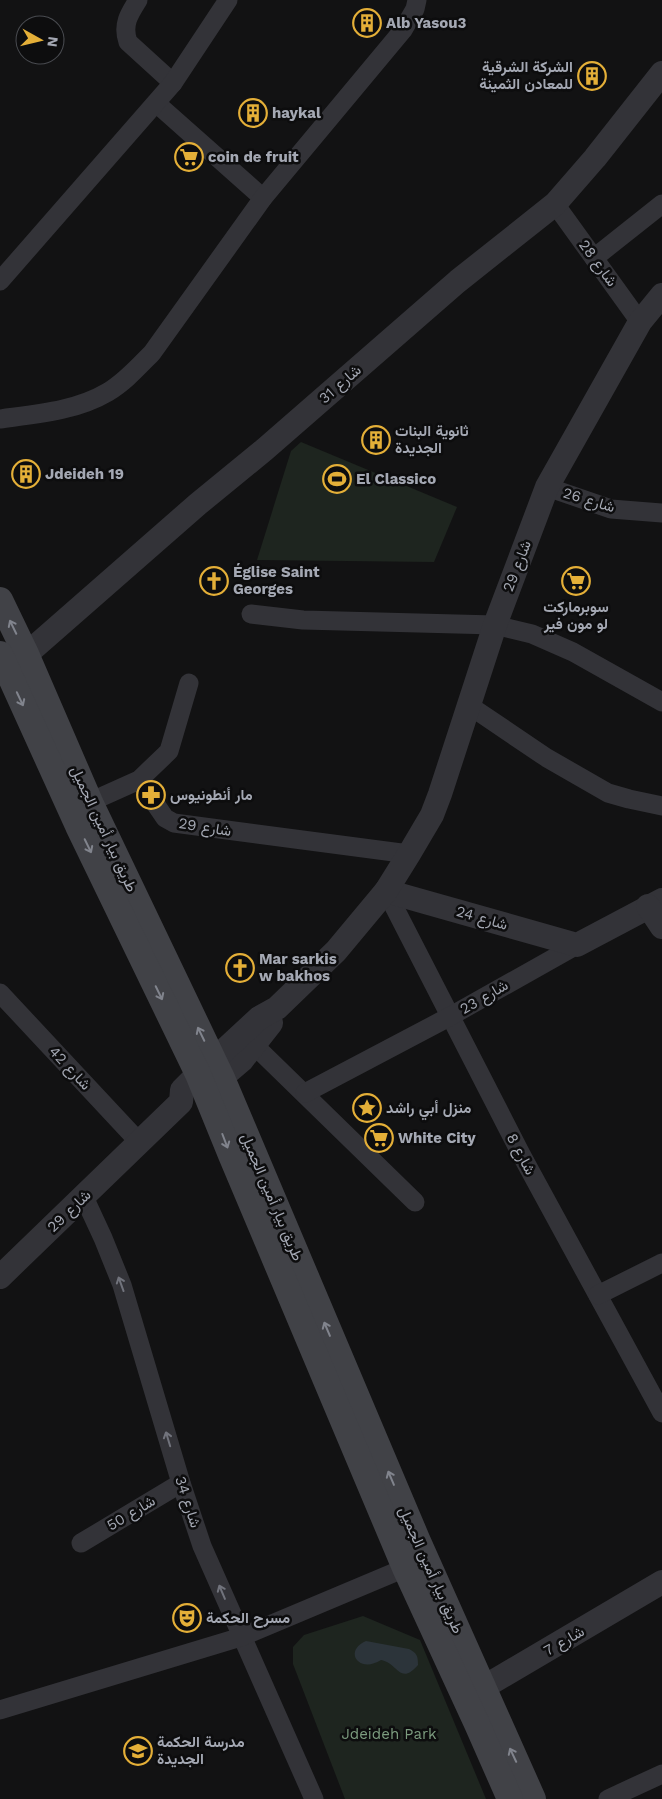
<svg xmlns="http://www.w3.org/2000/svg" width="662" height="1799" font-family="'Work Sans',Vazirmatn,sans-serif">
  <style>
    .green { fill: #1e251f }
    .water { fill: #2c343a }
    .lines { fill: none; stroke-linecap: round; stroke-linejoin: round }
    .minor { stroke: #333338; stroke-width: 19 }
    .tertiary { stroke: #333338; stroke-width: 24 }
    .secondary { stroke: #414247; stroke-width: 26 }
    .oneway { stroke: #81848d }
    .oneway2 { stroke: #71737c }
    .labels { text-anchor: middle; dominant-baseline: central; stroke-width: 5; stroke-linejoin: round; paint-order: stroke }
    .poi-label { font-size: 15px; font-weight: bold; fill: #a4a8b3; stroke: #0d0d0e; text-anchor: start }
    .street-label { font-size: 15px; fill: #a4a8b3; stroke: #0d0d0e }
    .park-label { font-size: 15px; fill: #7c9c7f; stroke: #0d0d0e }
  </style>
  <rect width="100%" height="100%" fill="#121213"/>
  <g class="green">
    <path d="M 301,442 L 457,507 L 434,562 L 257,560 L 291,451 Z"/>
    <path d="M 363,1616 L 420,1640 L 486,1799 L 345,1799 L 293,1664 L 293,1647 L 304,1635 Z"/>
  </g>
  <path class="water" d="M 366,1641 L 409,1649 C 417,1653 418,1656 418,1665 C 400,1686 398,1663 381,1660 C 359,1674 343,1651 366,1641 Z"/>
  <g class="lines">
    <g class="minor">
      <path d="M 138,0 C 129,14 122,25 128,42 L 173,83"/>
      <path d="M 156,103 L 263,198"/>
      <path d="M 555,204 L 640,322"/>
      <path d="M 594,258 L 662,204"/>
      <path d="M 0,281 L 173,83 L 228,0"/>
      <path d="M 0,419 C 37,414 76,411 108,392 C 125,382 138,367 152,353 L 263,198 L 403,30 L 415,9 L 417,0"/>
      <path d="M 547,487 L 611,509 L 662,513"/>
      <path d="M 251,614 L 303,620 L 495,625 L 532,634 L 573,652 L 662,702"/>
      <path d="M 470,706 L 547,758 L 608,793 L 629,799 L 662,806"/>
      <path d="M 139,780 L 165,818 L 174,823 L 409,854"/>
      <path d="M 90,802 L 139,780 L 165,755 L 169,751 L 189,683"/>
      <path d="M 386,891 L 522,1156 L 662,1413"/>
      <path d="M 0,993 L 140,1143"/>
      <path d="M 254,1045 L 415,1202"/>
      <path d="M 305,1093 L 449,1017 L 577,945"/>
      <path d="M 84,1197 L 103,1238 L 122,1285 L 181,1483 L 202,1546 L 314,1799"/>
      <path d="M 598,1295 L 662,1263"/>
      <path d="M 81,1543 L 181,1483"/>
      <path d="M 0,1710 L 241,1637 L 405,1568"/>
      <path d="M 608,1799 L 662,1774"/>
    </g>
    <g class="tertiary">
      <path d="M 13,666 L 198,504 L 264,450 L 458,281 L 555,204 L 595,158 L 662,73"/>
      <path d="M 386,891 L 577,945 L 662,900"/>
      <path d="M 648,906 L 662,927"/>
      <path d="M 208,1089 L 242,1060 L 271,1023"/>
      <path d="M 0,1277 L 181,1102 L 182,1090 L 191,1081 L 259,1018 L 277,1008 L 336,951 L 386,891 L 409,854 L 432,815 L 440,794 L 495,625 L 547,487 L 640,322 L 662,295"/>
      <path d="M 467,1697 L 662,1582"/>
    </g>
    <g class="secondary">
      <path d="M 0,600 L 26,654 L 90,802 L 222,1078 L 417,1539 L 533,1799"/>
      <path d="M 0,654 L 78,826 L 198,1074 L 231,1155 L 405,1568 L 477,1724 L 510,1799"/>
    </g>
  </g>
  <defs><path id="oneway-shaft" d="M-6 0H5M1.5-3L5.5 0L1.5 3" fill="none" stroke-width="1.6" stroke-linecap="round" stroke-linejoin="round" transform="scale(1.25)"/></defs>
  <g class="oneway">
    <use href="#oneway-shaft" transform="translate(13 627) rotate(-116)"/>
    <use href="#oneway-shaft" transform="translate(20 699) rotate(65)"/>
    <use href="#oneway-shaft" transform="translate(88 846) rotate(64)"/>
    <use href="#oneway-shaft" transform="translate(159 993) rotate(64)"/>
    <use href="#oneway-shaft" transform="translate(201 1034) rotate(-116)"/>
    <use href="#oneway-shaft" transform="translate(225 1141) rotate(69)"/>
    <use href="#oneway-shaft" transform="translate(327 1329) rotate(-113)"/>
    <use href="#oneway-shaft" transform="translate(391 1478) rotate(-113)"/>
    <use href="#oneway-shaft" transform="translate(513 1755) rotate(-115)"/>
  </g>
  <g class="oneway2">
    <use href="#oneway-shaft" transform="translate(121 1284) rotate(-110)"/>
    <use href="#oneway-shaft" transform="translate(168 1439) rotate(-107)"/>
    <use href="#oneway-shaft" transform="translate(222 1592) rotate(-113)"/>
  </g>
  <defs>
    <symbol id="building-ring" viewBox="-11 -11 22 22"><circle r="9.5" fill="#0d0d0e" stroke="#e4af38" stroke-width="1.5"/><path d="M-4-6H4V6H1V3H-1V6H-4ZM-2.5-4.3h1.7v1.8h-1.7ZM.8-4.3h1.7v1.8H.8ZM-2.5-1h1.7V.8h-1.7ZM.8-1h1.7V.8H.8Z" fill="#e4af38"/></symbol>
    <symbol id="supermarket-ring" viewBox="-11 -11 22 22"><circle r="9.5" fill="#0d0d0e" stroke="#e4af38" stroke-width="1.5"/><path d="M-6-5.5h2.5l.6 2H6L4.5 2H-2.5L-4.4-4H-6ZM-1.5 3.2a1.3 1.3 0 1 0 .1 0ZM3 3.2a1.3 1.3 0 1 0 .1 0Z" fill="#e4af38"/></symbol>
    <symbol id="stadium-ring" viewBox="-11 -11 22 22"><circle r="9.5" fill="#0d0d0e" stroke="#e4af38" stroke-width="1.5"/><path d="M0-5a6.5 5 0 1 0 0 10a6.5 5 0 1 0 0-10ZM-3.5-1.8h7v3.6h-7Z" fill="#e4af38"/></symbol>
    <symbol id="church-ring" viewBox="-11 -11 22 22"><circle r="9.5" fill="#0d0d0e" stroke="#e4af38" stroke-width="1.5"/><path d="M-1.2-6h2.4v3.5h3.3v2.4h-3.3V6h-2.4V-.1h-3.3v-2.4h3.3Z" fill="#e4af38"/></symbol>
    <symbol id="pharmacy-ring" viewBox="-11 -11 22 22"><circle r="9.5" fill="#0d0d0e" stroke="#e4af38" stroke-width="1.5"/><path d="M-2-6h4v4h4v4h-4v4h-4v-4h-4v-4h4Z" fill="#e4af38"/></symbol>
    <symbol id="sight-ring" viewBox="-11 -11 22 22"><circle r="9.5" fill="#0d0d0e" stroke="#e4af38" stroke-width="1.5"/><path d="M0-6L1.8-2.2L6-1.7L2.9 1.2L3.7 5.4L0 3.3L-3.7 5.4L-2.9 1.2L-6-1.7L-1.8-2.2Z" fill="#e4af38"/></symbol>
    <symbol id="theatre-ring" viewBox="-11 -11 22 22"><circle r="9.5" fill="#0d0d0e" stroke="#e4af38" stroke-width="1.5"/><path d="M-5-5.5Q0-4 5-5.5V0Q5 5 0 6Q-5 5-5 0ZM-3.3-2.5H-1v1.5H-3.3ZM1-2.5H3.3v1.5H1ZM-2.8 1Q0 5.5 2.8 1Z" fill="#e4af38"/></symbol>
    <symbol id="school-ring" viewBox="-11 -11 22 22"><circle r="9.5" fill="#0d0d0e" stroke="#e4af38" stroke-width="1.5"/><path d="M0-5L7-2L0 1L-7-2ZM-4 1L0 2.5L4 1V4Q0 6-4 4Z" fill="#e4af38"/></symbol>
  </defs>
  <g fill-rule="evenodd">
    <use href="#building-ring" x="351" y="7" width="32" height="32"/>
    <use href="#building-ring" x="576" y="60" width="32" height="32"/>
    <use href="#building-ring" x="237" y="97" width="32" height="32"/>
    <use href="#supermarket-ring" x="173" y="141" width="32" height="32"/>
    <use href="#building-ring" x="360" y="424" width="32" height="32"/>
    <use href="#building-ring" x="10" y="458" width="32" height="32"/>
    <use href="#stadium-ring" x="321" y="463" width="32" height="32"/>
    <use href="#church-ring" x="198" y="565" width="32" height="32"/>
    <use href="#supermarket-ring" x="560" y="565" width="32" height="32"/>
    <use href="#pharmacy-ring" x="135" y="779" width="32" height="32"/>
    <use href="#church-ring" x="224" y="952" width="32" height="32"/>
    <use href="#sight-ring" x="351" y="1092" width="32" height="32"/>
    <use href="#supermarket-ring" x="363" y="1122" width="32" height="32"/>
    <use href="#theatre-ring" x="171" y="1602" width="32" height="32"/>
    <use href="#school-ring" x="122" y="1735" width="32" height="32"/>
  </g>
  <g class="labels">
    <g class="poi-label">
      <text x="386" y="23">Alb Yasou3</text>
      <text x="573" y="67" text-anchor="end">الشركة الشرقية<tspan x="573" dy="17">للمعادن الثمينة</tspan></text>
      <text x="272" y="113">haykal</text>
      <text x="208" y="157">coin de fruit</text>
      <text x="395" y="431">ثانوية البنات<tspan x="395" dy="17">الجديدة</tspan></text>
      <text x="45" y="474">Jdeideh 19</text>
      <text x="356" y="479">El Classico</text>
      <text x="233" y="572">Église Saint<tspan x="233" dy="17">Georges</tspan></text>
      <text x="576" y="607" text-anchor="middle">سوبرماركت<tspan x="576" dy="17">لو مون فير</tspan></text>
      <text x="170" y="795">مار أنطونيوس</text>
      <text x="259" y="959">Mar sarkis<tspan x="259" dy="17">w bakhos</tspan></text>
      <text x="386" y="1108">منزل أبي راشد</text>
      <text x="398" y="1138">White City</text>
      <text x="206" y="1618">مسرح الحكمة</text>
      <text x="157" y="1742">مدرسة الحكمة<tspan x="157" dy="17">الجديدة</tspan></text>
    </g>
    <g class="street-label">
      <text transform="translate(598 263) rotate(54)">شارع 28</text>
      <text transform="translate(340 384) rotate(-41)">شارع 31</text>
      <text transform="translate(589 500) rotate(17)">شارع 26</text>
      <text transform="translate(517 566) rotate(-69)">شارع 29</text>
      <text transform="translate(205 827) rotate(9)">شارع 29</text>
      <text transform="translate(104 829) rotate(65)">طريق بيار أمين الجميل</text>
      <text transform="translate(482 918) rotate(16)">شارع 24</text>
      <text transform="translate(484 997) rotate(-30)">شارع 23</text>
      <text transform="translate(70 1068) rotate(47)">شارع 42</text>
      <text transform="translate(521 1154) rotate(62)">شارع 8</text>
      <text transform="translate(272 1197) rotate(67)">طريق بيار أمين الجميل</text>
      <text transform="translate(69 1211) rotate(-44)">شارع 29</text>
      <text transform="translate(188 1502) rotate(72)">شارع 34</text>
      <text transform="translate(131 1513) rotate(-31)">شارع 50</text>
      <text transform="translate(431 1570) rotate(66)">طريق بيار أمين الجميل</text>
      <text transform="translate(564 1641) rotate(-30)">شارع 7</text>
    </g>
    <g class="park-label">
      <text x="389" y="1734">Jdeideh Park</text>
    </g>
  </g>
  <g transform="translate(40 40) rotate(98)"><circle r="24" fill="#0d0d0e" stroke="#494b50"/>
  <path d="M0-4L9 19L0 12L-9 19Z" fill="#e4af38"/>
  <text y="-8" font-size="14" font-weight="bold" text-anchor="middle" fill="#a4a8b3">N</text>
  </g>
</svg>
